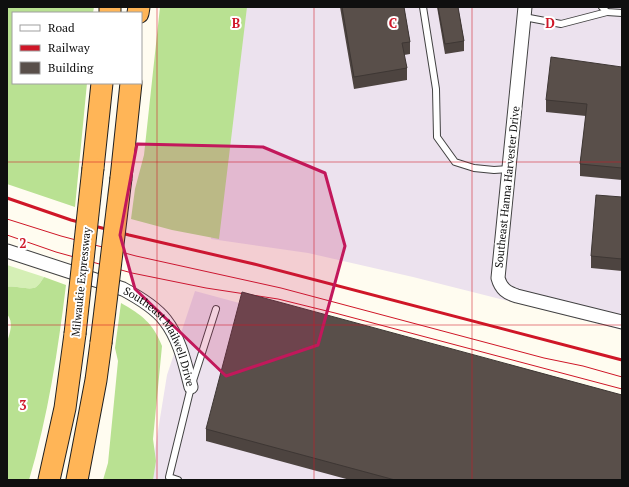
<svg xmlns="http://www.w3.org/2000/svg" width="629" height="487" font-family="'PT Serif',serif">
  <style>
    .industrial { fill: #ece2ee }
    .green { fill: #d5efb5 }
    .forest { fill: #b9e192 }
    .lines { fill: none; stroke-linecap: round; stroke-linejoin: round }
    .service-casing { stroke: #424242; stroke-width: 8 }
    .minor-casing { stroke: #424242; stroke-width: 15 }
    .trunk-casing { stroke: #202020; stroke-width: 23 }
    .service { stroke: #fff; stroke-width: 6 }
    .minor { stroke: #fff; stroke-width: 13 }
    .trunk { stroke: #ffb557; stroke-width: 21 }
    .tram { stroke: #cf1627; stroke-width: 1 }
    .rail { stroke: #cf1627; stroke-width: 3 }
    .trunk-bridge-casing { stroke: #202020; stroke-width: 23; stroke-linecap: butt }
    .trunk-bridge { stroke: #ffb557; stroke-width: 21 }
    .wall { fill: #4d4440 }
    .building { fill: #594f4a; stroke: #3e3734 }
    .marked { fill: #c2185b; fill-opacity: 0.2; stroke: #c2185b; stroke-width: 3; stroke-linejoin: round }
    .grid { fill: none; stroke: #cf1627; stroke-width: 1; stroke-opacity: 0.55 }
    .labels { text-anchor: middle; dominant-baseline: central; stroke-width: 4; stroke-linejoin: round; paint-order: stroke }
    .street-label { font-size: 11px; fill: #0f0f0f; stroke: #fff }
    .grid-label { font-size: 13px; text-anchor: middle; font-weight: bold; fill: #cf1627; stroke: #fff; stroke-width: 4; stroke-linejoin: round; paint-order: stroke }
  </style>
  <rect width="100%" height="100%" fill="#fffcf0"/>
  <g class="industrial">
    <path d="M 238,7 L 622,7 L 622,330 L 413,277 L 308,253 L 211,239 Z"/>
    <path d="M 195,291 L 622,406 L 622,480 L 150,480 L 167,375 Z"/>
  </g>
  <path class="green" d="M 7,265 L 44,277 C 42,280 39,285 36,287 C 30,291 15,285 7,287 Z"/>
  <g class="forest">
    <path d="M 7,7 L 94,7 L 93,13 L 13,13 L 13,83 L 87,83 L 75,207 L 7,184 Z"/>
    <path d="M 160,7 L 247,7 L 219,239 L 172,230 L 131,219 L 135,189 L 144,155 Z"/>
    <path d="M 44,277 L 66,285 C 58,350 48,417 29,480 L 7,480 L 7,342 C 10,333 14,322 7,314 L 7,287 C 15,285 30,291 36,287 C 39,285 42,280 44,277 Z"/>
    <path d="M 121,303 C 142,315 153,323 162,346 L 153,439 L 156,461 L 153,480 L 103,480 L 108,463 L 118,361 L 115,348 Z"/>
  </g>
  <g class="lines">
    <defs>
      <g id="service">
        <path d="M 423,7 L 436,89 L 437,137 L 455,162 L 474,168 L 494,170 L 509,169"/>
        <path d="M 602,7 L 607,12 L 622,13"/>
        <path d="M 524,17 L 561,24 L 607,12"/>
        <path d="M 178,480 L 169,477 L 191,387 L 216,309"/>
      </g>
      <g id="minor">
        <path d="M 525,7 L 498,278 C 501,289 507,293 517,296 L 622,322"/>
        <path id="s1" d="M 7,251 L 123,289 C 138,297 155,307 165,320 C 180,339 185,364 191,387"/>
      </g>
      <g id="trunk">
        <path d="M 110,13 L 110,7"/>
        <path d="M 138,13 L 139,7"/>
        <path d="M 93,168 L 102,83"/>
        <path d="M 121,178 L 131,83"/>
        <path d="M 49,480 L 65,408 L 75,334"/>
        <path d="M 77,480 L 96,380 L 101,343"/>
      </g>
    </defs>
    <use href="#service" class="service-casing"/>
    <use href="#minor" class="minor-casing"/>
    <use href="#trunk" class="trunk-casing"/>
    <use href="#service" class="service"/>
    <use href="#minor" class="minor"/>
    <use href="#trunk" class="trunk"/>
    <g class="tram">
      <path d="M 7,219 L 61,236 L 136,256 L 281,288 L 544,358 L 583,366 L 622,377"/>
      <path d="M 7,235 L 56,252 L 132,273 L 206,288 L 278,299 L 335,313 L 622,389"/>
    </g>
    <path class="rail" d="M 7,198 L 71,220 L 129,235 L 254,264 L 622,360"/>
    <defs>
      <g id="trunk-bridge">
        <path d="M 75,334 L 93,168"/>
        <path d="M 101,343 L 121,178"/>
      </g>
    </defs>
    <use href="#trunk-bridge" class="trunk-bridge-casing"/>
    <use href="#trunk-bridge" class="trunk-bridge"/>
  </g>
  <g class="wall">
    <path d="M 340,7 L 404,7 L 410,42 L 410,54 L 404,55 L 407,68 L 407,80 L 354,89 Z"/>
    <path d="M 437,7 L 458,7 L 464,41 L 464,51 L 445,54 Z"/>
    <path d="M 622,67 L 622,180 L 580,176 L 580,164 L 586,116 L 546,112 L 546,100 Z"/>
    <path d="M 622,197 L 622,271 L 591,268 L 591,256 Z"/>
    <path d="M 206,429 L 622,480 L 350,480 L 206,441 Z"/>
  </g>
  <g class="building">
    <path d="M 342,7 L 404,7 L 410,42 L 402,43 L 407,68 L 354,77 Z"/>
    <path d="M 438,7 L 458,7 L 464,41 L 445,44 Z"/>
    <path d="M 551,57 L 622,67 L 622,168 L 580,164 L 587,104 L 546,100 Z"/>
    <path d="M 596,195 L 622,197 L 622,259 L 591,256 Z"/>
    <path d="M 242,292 L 622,395 L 622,480 L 395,480 L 206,429 Z"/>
  </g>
  <path class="marked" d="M 137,144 L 263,147 L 325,173 L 345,246 L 318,345 L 226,376 L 135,289 L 120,235 Z"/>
  <path class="grid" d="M 157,7 L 157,480M 314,7 L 314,480M 472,7 L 472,480M 7,162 L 622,162M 7,325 L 622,325"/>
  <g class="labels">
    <g class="street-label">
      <text transform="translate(507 187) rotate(-84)">Southeast Hanna Harvester Drive</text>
      <text transform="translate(81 282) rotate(-84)">Milwaukie Expressway</text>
      <text stroke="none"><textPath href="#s1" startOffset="185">Southeast Mailwell Drive</textPath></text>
    </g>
  </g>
  <g class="grid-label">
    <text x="236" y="28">B</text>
    <text x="393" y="28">C</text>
    <text x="550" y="28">D</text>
    <text x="23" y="248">2</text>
    <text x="23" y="410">3</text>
  </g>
  <rect width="629" height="487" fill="none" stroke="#0f0f0f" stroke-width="16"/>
  <rect x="12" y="12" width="130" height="72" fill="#ffffff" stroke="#9f9f9f"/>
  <rect x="20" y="25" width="20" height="6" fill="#ffffff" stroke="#9f9f9f"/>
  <text x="48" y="32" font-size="12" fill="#0f0f0f">Road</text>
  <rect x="20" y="45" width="20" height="6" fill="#cf1627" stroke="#9f9f9f"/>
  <text x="48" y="52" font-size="12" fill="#0f0f0f">Railway</text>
  <rect x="20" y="62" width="20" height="12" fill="#594f4a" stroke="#9f9f9f"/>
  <text x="48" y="72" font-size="12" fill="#0f0f0f">Building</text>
</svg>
